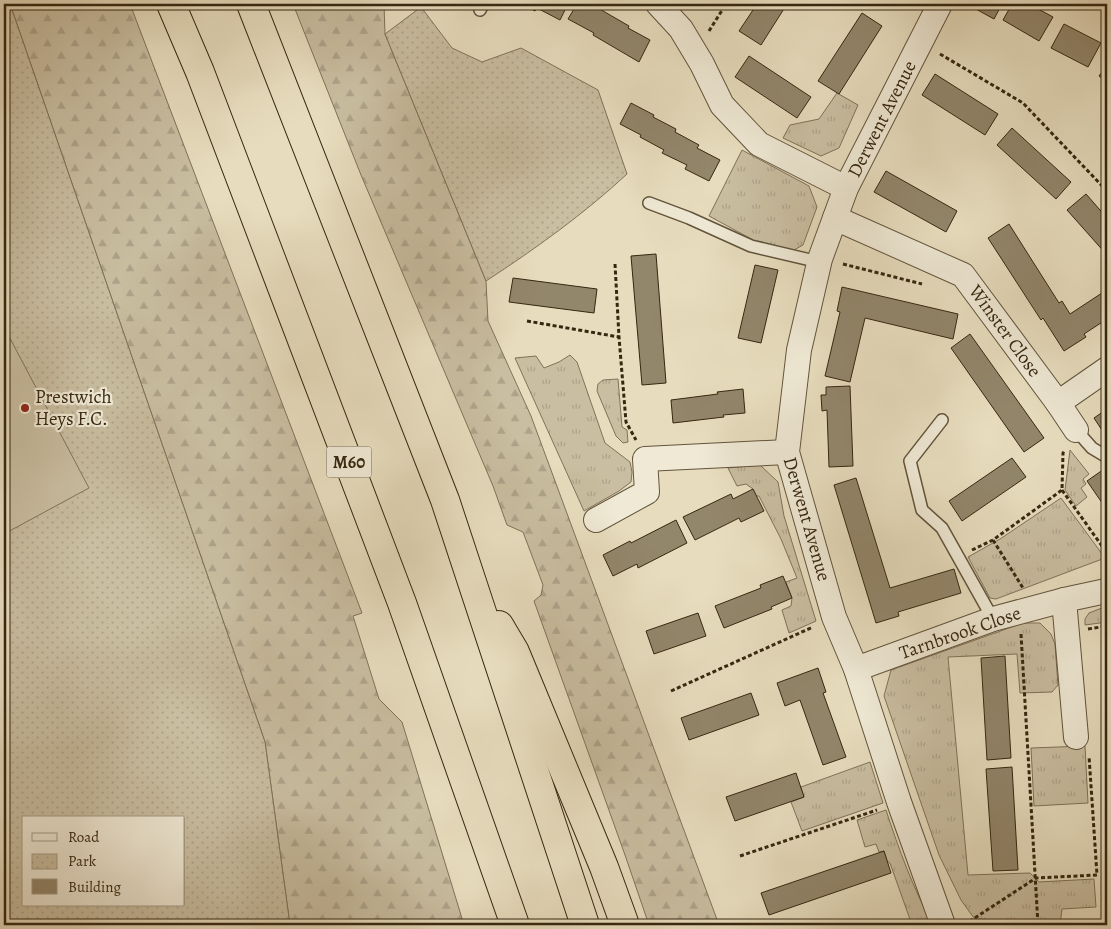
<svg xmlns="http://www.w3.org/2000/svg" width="1111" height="929" font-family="Alegreya,serif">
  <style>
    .grass { fill: url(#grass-tufts); stroke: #807259 }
    .forest { fill: url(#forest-firs); stroke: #807259 }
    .park { fill: url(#park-dots); stroke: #807259; fill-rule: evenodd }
    .pitch { fill: #c9bea1; stroke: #807259 }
    .building { fill: #92866b; stroke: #362711 }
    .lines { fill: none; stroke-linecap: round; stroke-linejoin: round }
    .lane-casing { stroke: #62543c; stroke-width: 14 }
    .street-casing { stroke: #62543c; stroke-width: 26 }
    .highway-casing { stroke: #362711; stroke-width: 30 }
    .path { stroke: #362711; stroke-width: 3; stroke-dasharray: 4 2.5; stroke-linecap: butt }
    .lane { stroke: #efe9d5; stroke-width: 11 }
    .street { stroke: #efe9d5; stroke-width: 24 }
    .highway { stroke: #e7ddbe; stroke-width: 28 }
    .poi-dot { fill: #8f2418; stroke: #efe9d5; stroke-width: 2 }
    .labels { text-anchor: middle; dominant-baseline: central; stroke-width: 4.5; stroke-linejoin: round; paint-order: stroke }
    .shield { fill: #efe9d5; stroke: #6e614c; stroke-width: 1 }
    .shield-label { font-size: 18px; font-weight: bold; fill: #362711 }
    .street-label { font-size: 19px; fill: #362711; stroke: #efe9d5 }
    .poi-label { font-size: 19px; fill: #362711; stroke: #efe9d5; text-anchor: start }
  </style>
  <defs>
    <pattern id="grass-tufts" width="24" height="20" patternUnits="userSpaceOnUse" patternTransform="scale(1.25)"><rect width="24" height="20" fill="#c9bea1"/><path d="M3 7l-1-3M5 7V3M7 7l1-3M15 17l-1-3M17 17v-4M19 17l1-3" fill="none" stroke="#ada38a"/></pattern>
    <pattern id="forest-firs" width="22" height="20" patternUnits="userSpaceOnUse" patternTransform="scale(1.25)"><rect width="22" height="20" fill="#c9bea1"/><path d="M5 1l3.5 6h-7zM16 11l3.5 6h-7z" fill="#ada38a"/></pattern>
    <pattern id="park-dots" width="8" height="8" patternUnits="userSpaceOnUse" patternTransform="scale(1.25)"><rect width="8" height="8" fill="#c9bea1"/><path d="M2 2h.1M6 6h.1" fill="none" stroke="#ada38a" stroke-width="1.8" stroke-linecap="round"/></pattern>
  </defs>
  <rect width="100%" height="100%" fill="#e7ddbe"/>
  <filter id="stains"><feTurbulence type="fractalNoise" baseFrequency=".004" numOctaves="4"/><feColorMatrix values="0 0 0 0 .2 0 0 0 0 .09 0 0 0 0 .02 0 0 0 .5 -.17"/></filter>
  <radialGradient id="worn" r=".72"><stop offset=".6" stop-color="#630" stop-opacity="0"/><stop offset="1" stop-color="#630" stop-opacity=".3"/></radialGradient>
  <g class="grass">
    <path d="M 837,93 L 858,105 L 839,148 L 821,156 L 783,138 L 790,125 L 819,119 Z"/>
    <path d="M 742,150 L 809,186 L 817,207 L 803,245 L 794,250 L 755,241 L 709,216 Z"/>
    <path d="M 570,355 L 577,362 L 605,443 L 630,462 L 632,472 L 631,482 L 619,491 L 584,511 L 515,358 L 536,356 L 544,368 L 559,362 Z"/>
    <path d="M 618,379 L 622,427 L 627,430 L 628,442 L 623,443 L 616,436 L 597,391 L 598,384 L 603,380 Z"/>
    <path d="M 1070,450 L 1089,474 L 1083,479 L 1086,484 L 1081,488 L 1087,497 L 1076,506 L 1065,490 Z"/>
    <path d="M 760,465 L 778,482 L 784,516 L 816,621 L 789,633 L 782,610 L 791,606 L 792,598 L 786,582 L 797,578 L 781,539 L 759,496 L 756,496 L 753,489 L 746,484 L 737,486 L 728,468 Z"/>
    <path d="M 1061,498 L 1105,558 L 996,599 L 990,598 L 968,557 L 1000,539 Z"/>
    <path d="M 1107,606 L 1107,622 L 1085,625 L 1085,619 L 1089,613 Z"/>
    <path d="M 1023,623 L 1040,623 L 1051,634 L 1055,644 L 1058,685 L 1052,692 L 1020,693 L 1017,654 L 948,657 L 968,875 L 1030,873 L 1039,882 L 1094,879 L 1096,907 L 1062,909 L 1060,925 L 979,925 L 961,900 L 939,855 L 884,696 L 891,670 Z"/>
    <path d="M 1085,746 L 1088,803 L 1034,806 L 1031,748 Z"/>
    <path d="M 870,762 L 883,803 L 802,831 L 791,802 L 804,797 L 801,787 Z"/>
    <path d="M 886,810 C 899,850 913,888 933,925 L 912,925 L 890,863 L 887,861 L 884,851 L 879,852 L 876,844 L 865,847 L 857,820 Z"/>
  </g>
  <g class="forest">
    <path d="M 10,4 L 130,4 L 362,613 L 353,616 L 379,699 L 402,722 L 464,925 L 290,925 L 265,742 Z"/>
    <path d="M 293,4 L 384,4 L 385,34 L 486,281 L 488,321 L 531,416 L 719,925 L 649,925 L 625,855 L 534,601 L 541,595 L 543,585 L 523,532 L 507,525 L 493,486 L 361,175 Z"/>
  </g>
  <g class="park">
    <path d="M 4,4 L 10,4 L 265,742 L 290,925 L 4,925 ZM 24,818 L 184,818 L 184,905 L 24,905 Z"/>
    <path d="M 421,7 L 452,48 L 482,62 L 521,48 L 598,90 L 627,174 C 584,214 535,249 486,281 L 385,34 Z"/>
  </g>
  <path class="pitch" d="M 4,327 L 89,488 L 4,534 Z"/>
  <g class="building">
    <path d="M 522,4 L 568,4 L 560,20 L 537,8 L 535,11 Z"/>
    <path d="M 577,4 L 591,4 L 629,26 L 628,28 L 650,40 L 639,62 L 593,35 L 594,33 L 568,19 Z"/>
    <path d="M 757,4 L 787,4 L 761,45 L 739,31 Z"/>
    <path d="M 977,4 L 1002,4 L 994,19 L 974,8 Z"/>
    <path d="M 1012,4 L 1029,4 L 1053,17 L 1039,41 L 1003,20 Z"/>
    <path d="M 862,13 L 882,26 L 839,94 L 818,81 Z"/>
    <path d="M 1064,24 L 1101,43 L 1088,67 L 1051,48 Z"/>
    <path d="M 749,56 L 811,97 L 797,118 L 735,77 Z"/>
    <path d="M 1107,65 L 1107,82 L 1099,76 Z"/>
    <path d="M 935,74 L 998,114 L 985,135 L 922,95 Z"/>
    <path d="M 631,103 L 654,115 L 653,117 L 676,129 L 675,132 L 699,145 L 697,148 L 720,160 L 709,181 L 685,169 L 687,165 L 662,153 L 664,150 L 640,137 L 641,135 L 620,124 Z"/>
    <path d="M 1012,128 L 1071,182 L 1056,199 L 997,145 Z"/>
    <path d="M 886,171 L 957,211 L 946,232 L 874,192 Z"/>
    <path d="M 1086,194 L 1107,218 L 1107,255 L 1067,210 Z"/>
    <path d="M 1009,224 L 1059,303 L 1062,301 L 1070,314 L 1102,293 L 1101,291 L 1107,287 L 1107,319 L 1084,334 L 1086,337 L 1064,351 L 1043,318 L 1041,320 L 988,238 Z"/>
    <path d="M 656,254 L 666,383 L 642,385 L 631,256 Z"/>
    <path d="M 755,265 L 778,270 L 761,343 L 738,338 Z"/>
    <path d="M 513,278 L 597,289 L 594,313 L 509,302 Z"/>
    <path d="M 842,287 L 958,314 L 953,339 L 865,318 L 850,382 L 825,376 L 840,312 L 837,311 Z"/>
    <path d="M 970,334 L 1044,438 L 1024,452 L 951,348 Z"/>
    <path d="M 850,386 L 853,466 L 829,467 L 827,410 L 822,411 L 821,395 L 826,395 L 826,387 Z"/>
    <path d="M 743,389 L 745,413 L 723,415 L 724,417 L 673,423 L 671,400 L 718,394 L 717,392 Z"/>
    <path d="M 1107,409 L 1107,438 L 1094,418 Z"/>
    <path d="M 1012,458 L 1026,477 L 962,521 L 949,501 Z"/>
    <path d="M 1107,467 L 1107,510 L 1087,481 Z"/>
    <path d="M 856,478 L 890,588 L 954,569 L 961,593 L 898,612 L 899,616 L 876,623 L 834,485 Z"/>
    <path d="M 753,489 L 764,511 L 741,522 L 739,518 L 695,540 L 683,517 L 731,494 L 733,499 Z"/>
    <path d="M 676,520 L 687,543 L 638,568 L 637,564 L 613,576 L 603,555 L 630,541 L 631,543 Z"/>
    <path d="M 783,576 L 792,598 L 771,607 L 772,609 L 724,628 L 715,606 L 761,588 L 760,585 Z"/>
    <path d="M 698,613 L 706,636 L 654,654 L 646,631 Z"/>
    <path d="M 1005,656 L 1011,758 L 987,760 L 981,658 Z"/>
    <path d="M 818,668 L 826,692 L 823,693 L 846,757 L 823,765 L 800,700 L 785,706 L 777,683 Z"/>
    <path d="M 751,693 L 759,715 L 689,740 L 681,718 Z"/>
    <path d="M 1012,767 L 1018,870 L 993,871 L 986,769 Z"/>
    <path d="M 796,773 L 804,797 L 735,821 L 726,797 Z"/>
    <path d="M 884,851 L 891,873 L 769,915 L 761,893 Z"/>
  </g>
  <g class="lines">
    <defs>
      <g id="lane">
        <path d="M 480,10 L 483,4"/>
        <path d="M 649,203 L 689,218 L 751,246 L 819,262"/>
        <path d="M 942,420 L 910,461 L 922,510 L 942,528 L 993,619"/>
        <path d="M 1076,430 L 1092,448 L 1107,457"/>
      </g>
      <g id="street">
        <path d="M 658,4 L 681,29 L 702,64 L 722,105 L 759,144 L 846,188"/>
        <path d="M 940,4 L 846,188 L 820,259 L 799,350 L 787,452 L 834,617 L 856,669 L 899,802 L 943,925"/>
        <path d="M 835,218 L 963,275 L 1058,403 L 1107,369"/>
        <path d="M 1058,403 L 1076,430"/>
        <path d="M 596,520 L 647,492 L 645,459 L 787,452"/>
        <path d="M 1064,600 L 1076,737"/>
        <path d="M 856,669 L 993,619 L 1064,600 L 1106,591"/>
      </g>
      <g id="highway">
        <path d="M 171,4 L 200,72 L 402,603 L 515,925"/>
        <path d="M 251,4 L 445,500 L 585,925"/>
        <path d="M 499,625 L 515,652 L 604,867 L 625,925"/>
      </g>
    </defs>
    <use href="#lane" class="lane-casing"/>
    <use href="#street" class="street-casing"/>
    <use href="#highway" class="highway-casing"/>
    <g class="path">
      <path d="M 709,31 L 726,4"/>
      <path d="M 940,54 L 1023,103 L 1107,191"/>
      <path d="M 615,264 L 619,337 L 626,422 L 636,440"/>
      <path d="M 843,264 L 922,284"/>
      <path d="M 527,321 L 619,337"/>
      <path d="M 1062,490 L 1107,553"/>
      <path d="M 993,540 L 1023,588"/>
      <path d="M 972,550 L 993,540 L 1062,490 L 1063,453 L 1065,450"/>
      <path d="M 1088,629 L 1107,626"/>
      <path d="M 1021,634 L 1038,925"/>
      <path d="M 671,691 L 813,627"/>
      <path d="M 740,856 L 877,810"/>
      <path d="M 964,925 L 1036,878 L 1097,875 L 1089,756"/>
    </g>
    <use href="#lane" class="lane"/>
    <use href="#street" class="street"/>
    <use href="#highway" class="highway"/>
  </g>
  <circle class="poi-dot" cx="25" cy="408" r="5"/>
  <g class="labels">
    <rect class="shield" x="326.5" y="446.5" width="45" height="31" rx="4"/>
    <g class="shield-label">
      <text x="349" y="462">M60</text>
    </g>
    <g class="street-label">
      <text transform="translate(882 119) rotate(-63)">Derwent Avenue</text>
      <text transform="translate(1005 331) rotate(54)">Winster Close</text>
      <text transform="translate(807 519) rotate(74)">Derwent Avenue</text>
      <text transform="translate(960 633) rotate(-19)">Tarnbrook Close</text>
    </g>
    <g class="poi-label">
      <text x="35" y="397">Prestwich<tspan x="35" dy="22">Heys F.C.</tspan></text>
    </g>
  </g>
  <rect width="1111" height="929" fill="none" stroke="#e7ddbe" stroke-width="20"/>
  <rect x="5" y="5" width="1101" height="919" fill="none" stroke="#362711" stroke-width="2.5"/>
  <rect x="10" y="10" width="1091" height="909" fill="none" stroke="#362711"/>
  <rect x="22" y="816" width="162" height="90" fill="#efe9d5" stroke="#a59b87"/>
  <rect x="32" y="833" width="25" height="8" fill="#efe9d5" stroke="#a59b87"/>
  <text x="68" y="842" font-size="15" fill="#362711">Road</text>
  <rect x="32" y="854" width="25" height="15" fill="url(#park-dots)" stroke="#a59b87"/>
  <text x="68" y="866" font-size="15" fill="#362711">Park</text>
  <rect x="32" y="879" width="25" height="15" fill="#92866b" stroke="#a59b87"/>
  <text x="68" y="892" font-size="15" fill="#362711">Building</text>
  <rect width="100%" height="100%" filter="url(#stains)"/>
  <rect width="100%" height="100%" fill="url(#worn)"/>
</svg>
